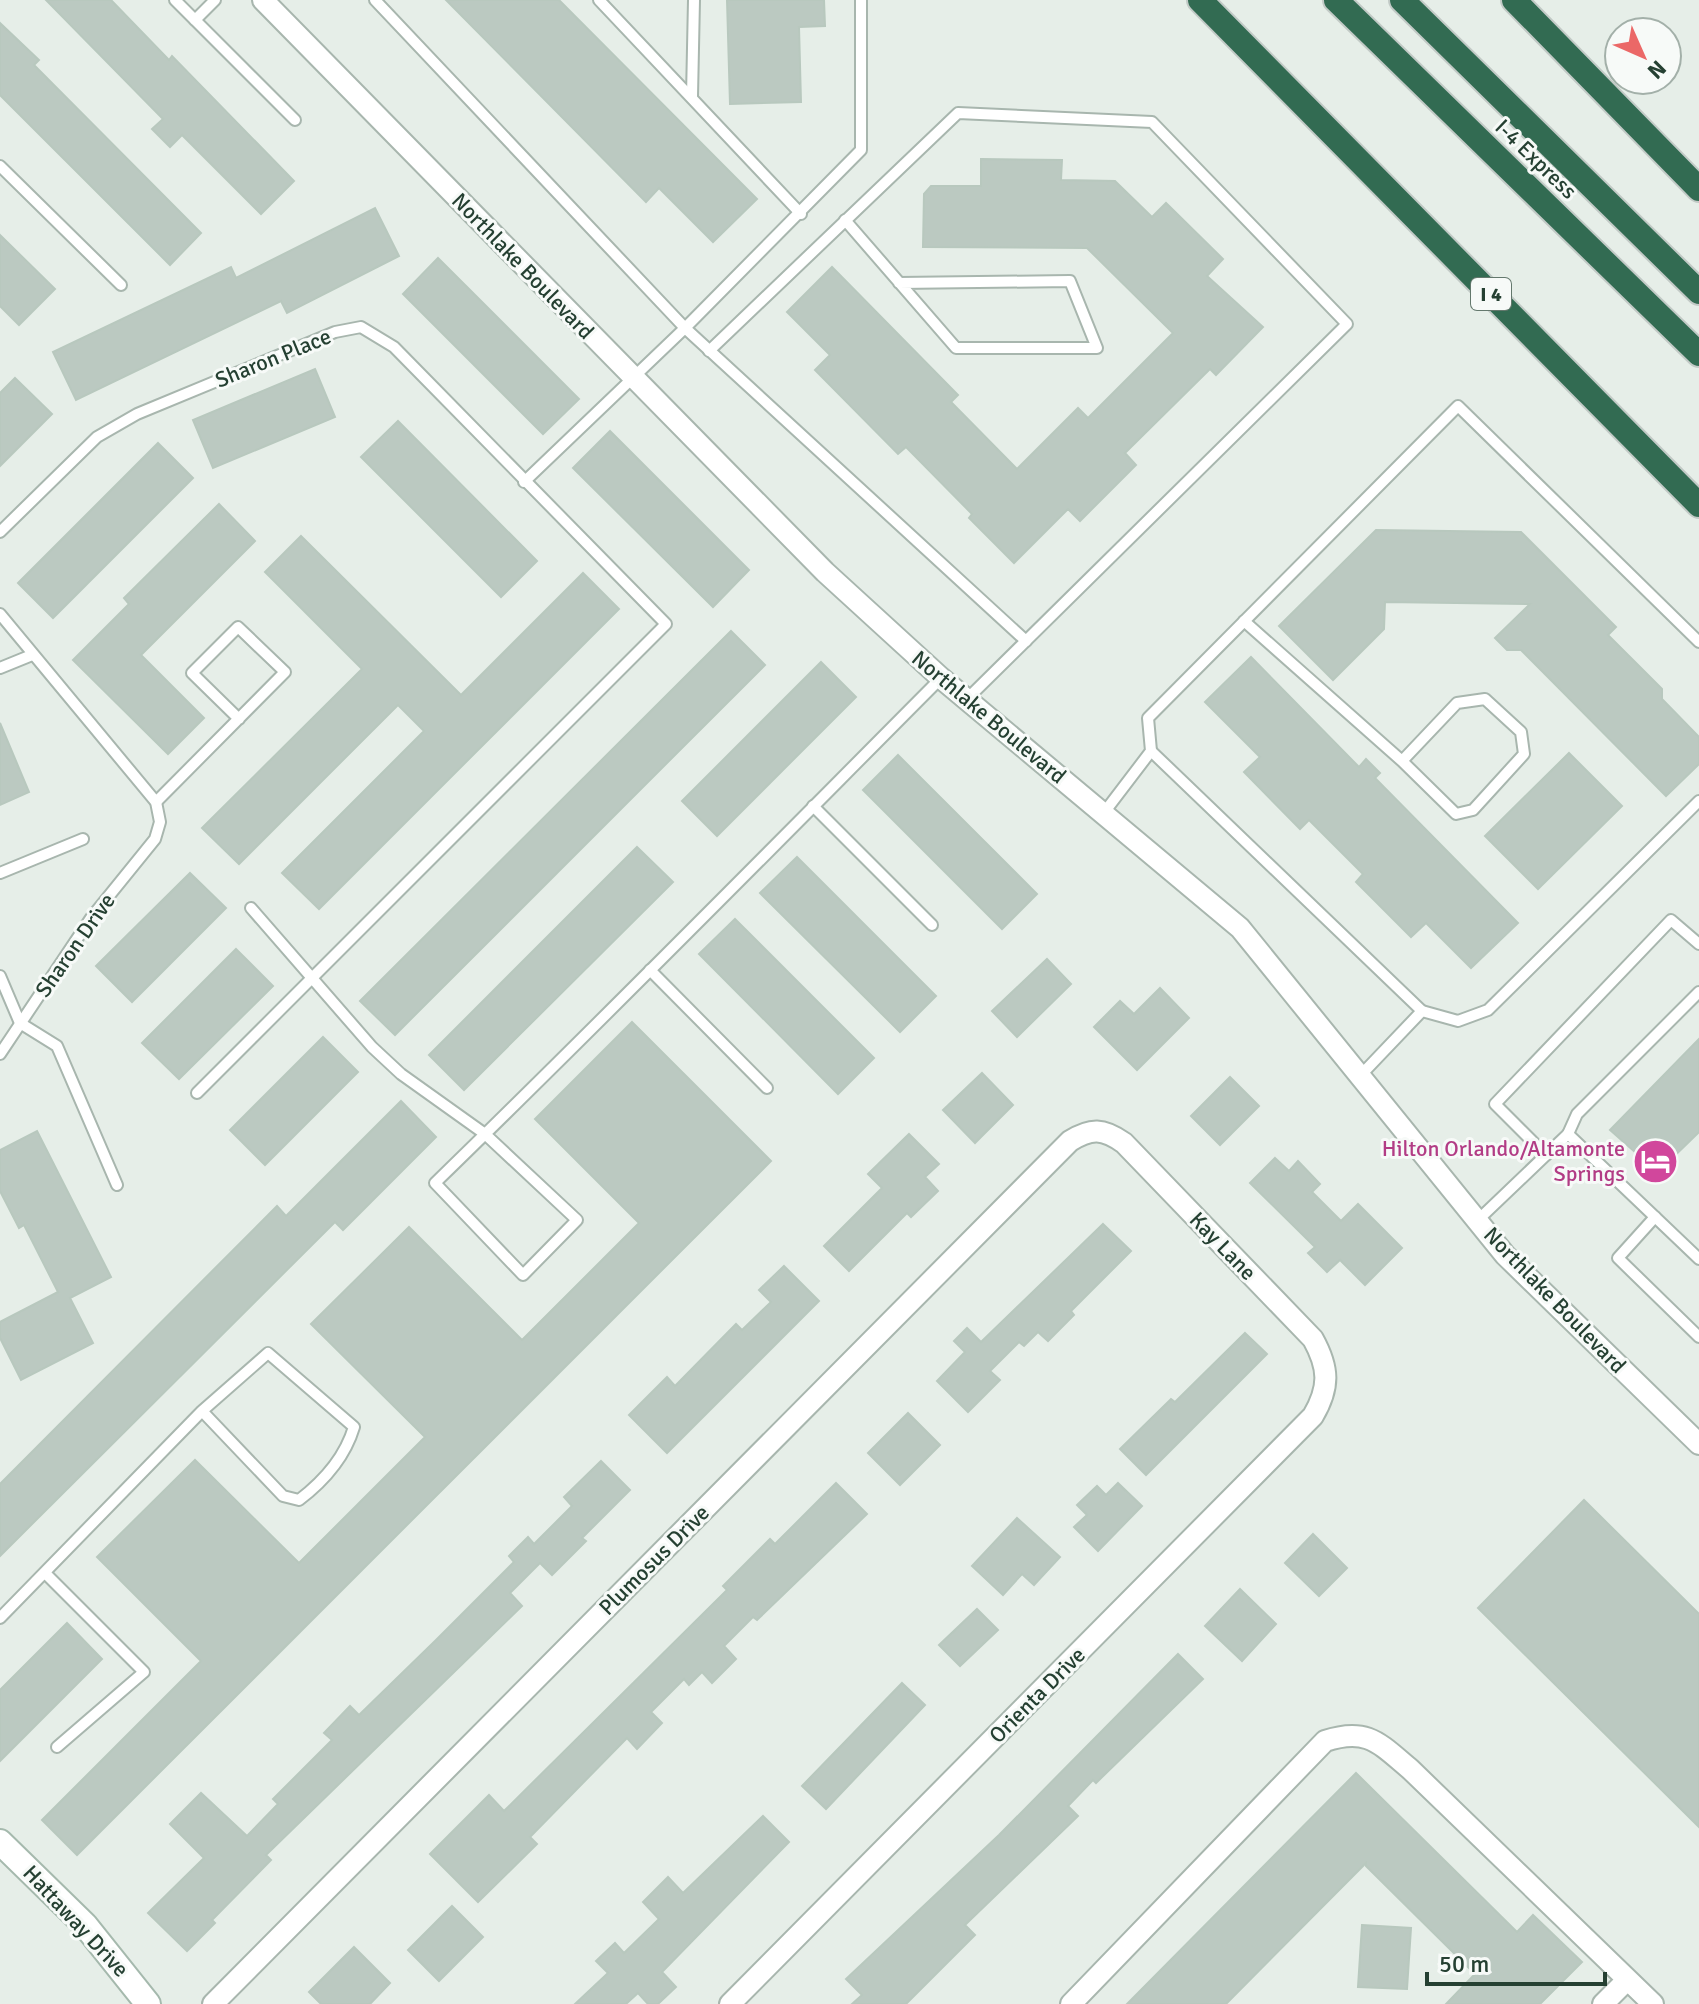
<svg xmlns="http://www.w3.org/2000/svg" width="1699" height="2004" font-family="Signika,sans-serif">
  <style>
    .building { fill: #bbc9c1; stroke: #b8c8be; stroke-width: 2 }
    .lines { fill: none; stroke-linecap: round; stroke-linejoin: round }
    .lane-casing { stroke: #a8b6ae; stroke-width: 14 }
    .street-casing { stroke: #a8b6ae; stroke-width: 24 }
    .secondary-casing { stroke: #a5b9ad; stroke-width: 28 }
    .highway-casing { stroke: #c2cac6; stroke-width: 28 }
    .lane { stroke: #fff; stroke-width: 10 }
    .street { stroke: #fff; stroke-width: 20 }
    .secondary { stroke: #fff; stroke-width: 24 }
    .highway { stroke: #326b52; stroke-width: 24 }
    .labels { text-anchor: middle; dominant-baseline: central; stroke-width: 6; stroke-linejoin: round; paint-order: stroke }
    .shield { fill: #f7faf8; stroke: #64786d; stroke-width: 2 }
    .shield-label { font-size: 20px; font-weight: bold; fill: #254032 }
    .street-label { font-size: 22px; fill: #254032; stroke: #f7faf8 }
    .hotel-label { font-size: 22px; fill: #b23c85; stroke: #f7faf8; text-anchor: end }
  </style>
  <rect width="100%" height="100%" fill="#e6eee8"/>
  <g class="building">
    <path d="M 46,0 L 111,0 L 169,60 L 172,56 L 294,181 L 261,214 L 182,135 L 170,147 L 152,129 L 163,119 Z"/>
    <path d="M 446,0 L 559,0 L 757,199 L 713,242 L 659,188 L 646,202 Z"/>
    <path d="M 727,0 L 824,0 L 825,26 L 799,27 L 801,102 L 730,104 Z"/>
    <path d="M 0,23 L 39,60 L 34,65 L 201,233 L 170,265 L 0,95 Z"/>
    <path d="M 981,159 L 1062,160 L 1061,180 L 1115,181 L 1152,217 L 1166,203 L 1223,259 L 1207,276 L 1263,327 L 1216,375 L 1210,369 L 1125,453 L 1136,465 L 1080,521 L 1068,509 L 1014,563 L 969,518 L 972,514 L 906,447 L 898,454 L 815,370 L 830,355 L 787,312 L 832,267 L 958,395 L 951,402 L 1017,469 L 1078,408 L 1088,418 L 1173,333 L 1087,248 L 923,247 L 924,194 L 931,186 L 981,186 Z"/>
    <path d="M 375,208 L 399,256 L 287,313 L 281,301 L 76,400 L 53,352 L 231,267 L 236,278 Z"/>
    <path d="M 0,235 L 55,289 L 19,325 L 0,306 Z"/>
    <path d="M 438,258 L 579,399 L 543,434 L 403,294 Z"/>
    <path d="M 315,369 L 335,417 L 213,468 L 193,420 Z"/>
    <path d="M 15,378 L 52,414 L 0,466 L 0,393 Z"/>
    <path d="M 398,421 L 537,561 L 501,597 L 361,457 Z"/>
    <path d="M 610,431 L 749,570 L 713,607 L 573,468 Z"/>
    <path d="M 158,443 L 193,478 L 53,618 L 18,583 Z"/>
    <path d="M 219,504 L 255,541 L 141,655 L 204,718 L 168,754 L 73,660 L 129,604 L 124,598 Z"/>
    <path d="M 1376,530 L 1521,532 L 1616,627 L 1608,635 L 1662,689 L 1662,699 L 1699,737 L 1699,764 L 1666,796 L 1521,650 L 1507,650 L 1495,638 L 1530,604 L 1385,602 L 1384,629 L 1333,680 L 1279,626 Z"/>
    <path d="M 301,536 L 461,695 L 583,573 L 619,609 L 319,909 L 282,873 L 424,731 L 398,705 L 239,864 L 202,828 L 362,669 L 265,572 Z"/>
    <path d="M 731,631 L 765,665 L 395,1035 L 360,1001 Z"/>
    <path d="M 1251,657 L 1359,767 L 1366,759 L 1380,773 L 1375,778 L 1518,923 L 1471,968 L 1426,923 L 1411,937 L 1356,882 L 1363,874 L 1309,820 L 1300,829 L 1244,772 L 1260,757 L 1205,702 Z"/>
    <path d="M 821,662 L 856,697 L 717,836 L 682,801 Z"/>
    <path d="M 0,723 L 29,792 L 0,805 Z"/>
    <path d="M 1569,753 L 1622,806 L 1538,889 L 1485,836 Z"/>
    <path d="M 898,755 L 1037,894 L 1002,929 L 863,790 Z"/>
    <path d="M 637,847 L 673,882 L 464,1090 L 429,1055 Z"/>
    <path d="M 797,857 L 936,996 L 900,1032 L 760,893 Z"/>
    <path d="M 190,873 L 226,908 L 132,1002 L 96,966 Z"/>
    <path d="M 735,919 L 874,1058 L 838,1094 L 699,954 Z"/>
    <path d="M 236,949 L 273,986 L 179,1079 L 142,1043 Z"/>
    <path d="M 1047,959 L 1071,984 L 1017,1037 L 992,1011 Z"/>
    <path d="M 1160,988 L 1189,1018 L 1137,1070 L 1094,1027 L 1120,1001 L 1134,1014 Z"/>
    <path d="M 632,1022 L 771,1161 L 77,1855 L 42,1820 L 201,1661 L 97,1557 L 195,1460 L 299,1563 L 425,1437 L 311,1324 L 409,1227 L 522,1340 L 639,1223 L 535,1119 Z"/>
    <path d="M 323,1037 L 358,1072 L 265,1165 L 230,1130 Z"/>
    <path d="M 1699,1039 L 1699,1132 L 1664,1166 L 1654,1169 L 1610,1130 Z"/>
    <path d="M 982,1073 L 1013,1105 L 975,1143 L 943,1110 Z"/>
    <path d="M 1230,1077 L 1259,1106 L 1220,1145 L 1191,1116 Z"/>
    <path d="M 401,1101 L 436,1137 L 343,1230 L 335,1222 L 0,1556 L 0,1484 L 277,1206 L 286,1216 Z"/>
    <path d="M 37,1131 L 111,1277 L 70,1298 L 93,1343 L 21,1380 L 0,1338 L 0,1322 L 58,1292 L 24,1225 L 19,1228 L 0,1191 L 0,1150 Z"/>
    <path d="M 909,1134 L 939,1164 L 925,1177 L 938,1191 L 911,1217 L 907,1213 L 849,1271 L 824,1246 L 882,1188 L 868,1174 Z"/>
    <path d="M 1275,1158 L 1289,1171 L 1298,1161 L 1320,1184 L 1312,1192 L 1341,1221 L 1358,1204 L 1402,1248 L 1365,1285 L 1340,1260 L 1327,1272 L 1308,1253 L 1315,1247 L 1250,1183 Z"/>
    <path d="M 1103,1224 L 1131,1251 L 1071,1311 L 1074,1315 L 1048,1341 L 1038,1332 L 1024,1346 L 1019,1342 L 990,1371 L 1000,1380 L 968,1412 L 937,1381 L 965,1352 L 954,1341 L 967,1328 L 981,1342 Z"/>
    <path d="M 784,1266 L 819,1301 L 667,1453 L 629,1415 L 667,1377 L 675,1386 L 736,1324 L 742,1330 L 771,1302 L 759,1290 Z"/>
    <path d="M 1245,1333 L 1267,1354 L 1146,1475 L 1120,1449 L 1171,1399 L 1175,1402 Z"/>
    <path d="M 908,1413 L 940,1445 L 900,1485 L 868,1453 Z"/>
    <path d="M 601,1461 L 630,1490 L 582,1538 L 586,1541 L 552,1575 L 540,1563 L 510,1593 L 522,1606 L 266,1855 L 271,1860 L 212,1920 L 215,1923 L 187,1951 L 148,1913 L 204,1858 L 170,1824 L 201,1793 L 247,1836 L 278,1804 L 273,1799 L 332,1740 L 324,1733 L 350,1706 L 359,1715 L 435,1641 L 514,1562 L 509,1556 L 528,1537 L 534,1544 L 572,1506 L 564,1497 Z"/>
    <path d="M 836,1483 L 867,1514 L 757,1620 L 753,1617 L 724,1646 L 736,1659 L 712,1683 L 702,1672 L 689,1685 L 684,1679 L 651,1712 L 662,1723 L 637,1749 L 627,1738 L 530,1837 L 537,1844 L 478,1902 L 430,1854 L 489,1795 L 504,1811 L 727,1590 L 723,1586 L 770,1539 L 775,1544 Z"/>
    <path d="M 1118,1483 L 1142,1506 L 1098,1551 L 1074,1527 L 1087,1515 L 1077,1505 L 1097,1486 L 1106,1495 Z"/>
    <path d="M 1584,1500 L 1699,1614 L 1699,1827 L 1478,1608 Z"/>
    <path d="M 1017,1518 L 1060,1557 L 1034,1585 L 1022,1574 L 1003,1595 L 972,1566 Z"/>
    <path d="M 1313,1534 L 1347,1568 L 1319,1596 L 1285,1563 Z"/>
    <path d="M 1240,1589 L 1276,1624 L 1242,1661 L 1205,1626 Z"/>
    <path d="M 977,1609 L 998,1630 L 960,1666 L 939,1645 Z"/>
    <path d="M 67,1623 L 102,1659 L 0,1761 L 0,1690 Z"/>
    <path d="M 1178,1654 L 1203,1679 L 1096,1783 L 1093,1780 L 1068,1806 L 1078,1816 L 965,1925 L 975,1935 L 906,2004 L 852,2004 L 862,1995 L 846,1979 L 999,1835 Z"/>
    <path d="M 902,1683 L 925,1705 L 826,1809 L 802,1786 Z"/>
    <path d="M 1356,1773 L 1517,1932 L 1533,1915 L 1582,1962 L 1540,2004 L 1446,2004 L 1475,1974 L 1366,1866 L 1366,1863 L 1226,2004 L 1127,2004 Z"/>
    <path d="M 763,1816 L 789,1842 L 662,1972 L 676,1987 L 658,2004 L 648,2004 L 638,1993 L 626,2004 L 575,2004 L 608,1973 L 596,1961 L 615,1943 L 624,1953 L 659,1919 L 643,1902 L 668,1877 L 683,1893 Z"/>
    <path d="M 452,1906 L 483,1937 L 439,1981 L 408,1950 Z"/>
    <path d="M 1362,1925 L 1411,1928 L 1407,1989 L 1358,1987 Z"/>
    <path d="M 354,1947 L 390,1983 L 370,2004 L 321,2004 L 309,1992 Z"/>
  </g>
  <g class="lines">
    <defs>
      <g id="lane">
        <path d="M 175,0 L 295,120"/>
        <path d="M 375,0 L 685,328 L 1026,641"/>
        <path d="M 599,0 L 801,214"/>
        <path d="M 195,20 L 215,0"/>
        <path d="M 692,96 L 694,0"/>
        <path d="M 0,166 L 121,285"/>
        <path d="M 845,220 L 956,348 L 1097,348 L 1070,281 L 899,283"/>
        <path d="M 709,351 L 958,113 L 1152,122 L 1347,324 L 966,700"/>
        <path d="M 524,482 L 685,328 L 861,150 L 861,0"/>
        <path d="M 0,532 L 97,437 L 137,414 L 335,332 L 361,327 L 394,347 L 666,624 L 197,1093"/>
        <path d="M 0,614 L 156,802 L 160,822 L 155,839 L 91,918 L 0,1054"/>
        <path d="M 1244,621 L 1402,761 L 1457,703 L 1485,699 L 1521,732 L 1524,754 L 1473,810 L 1456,814 L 1402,761"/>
        <path d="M 0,668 L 32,655"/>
        <path d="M 1151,751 L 1422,1011"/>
        <path d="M 156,802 L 285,672 L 238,627 L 192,673 L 239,719"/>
        <path d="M 813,806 L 932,925"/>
        <path d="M 1103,814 L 1151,751 L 1148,718 L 1458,406 L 1699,642"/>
        <path d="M 0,873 L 83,839"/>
        <path d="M 251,908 L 372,1047 L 401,1074 L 485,1134 L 577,1220 L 523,1275 L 435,1183 C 606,1017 773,847 941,678"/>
        <path d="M 650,970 L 767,1088"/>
        <path d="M 0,976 L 20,1023 L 57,1046 L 117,1185"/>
        <path d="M 1360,1076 L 1422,1011 L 1458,1021 L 1488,1010 L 1699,801"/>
        <path d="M 1568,1134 L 1577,1114 L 1699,992"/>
        <path d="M 1546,1155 L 1495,1104 L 1671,920 L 1699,944"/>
        <path d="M 1655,1217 L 1618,1258 L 1699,1337"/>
        <path d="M 1478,1220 L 1568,1134 L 1699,1259"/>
        <path d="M 45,1573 L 144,1672 L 57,1747"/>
        <path d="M 0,1618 L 202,1411 L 268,1353 L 354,1427 C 345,1457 324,1481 299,1500 L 283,1496 L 202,1411"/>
      </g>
      <g id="street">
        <path d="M 263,0 L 825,572 L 941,678 L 1240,928 L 1505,1255 L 1699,1444"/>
        <path d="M 213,2004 L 1070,1141 C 1091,1128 1103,1128 1124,1143 L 1313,1339 C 1329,1368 1330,1387 1313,1416 L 730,2004"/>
        <path d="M 1071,2004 L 1325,1741 C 1367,1727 1379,1743 1410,1769 L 1653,2004"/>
        <path d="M 1603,2004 L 1627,1980"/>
      </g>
      <path id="secondary" d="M 0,1842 L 85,1925 L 148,2004"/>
      <g id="highway">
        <path d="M 1200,0 L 1699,505"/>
        <path d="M 1336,0 L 1699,354"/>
        <path d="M 1402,0 L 1699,292"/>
        <path d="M 1514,0 L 1699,189"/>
      </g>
    </defs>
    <use href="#lane" class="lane-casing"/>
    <use href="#street" class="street-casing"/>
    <use href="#secondary" class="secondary-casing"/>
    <use href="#highway" class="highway-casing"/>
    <use href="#lane" class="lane"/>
    <use href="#street" class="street"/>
    <use href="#secondary" class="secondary"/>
    <use href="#highway" class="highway"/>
  </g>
  <defs>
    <symbol id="hotel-disc" viewBox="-11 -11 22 22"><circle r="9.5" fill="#d1479c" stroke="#f7faf8"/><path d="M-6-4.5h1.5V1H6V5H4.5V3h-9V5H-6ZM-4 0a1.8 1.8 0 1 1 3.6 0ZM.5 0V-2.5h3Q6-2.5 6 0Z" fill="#fff"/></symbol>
  </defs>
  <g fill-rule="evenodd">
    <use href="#hotel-disc" x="1630" y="1136" width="51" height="51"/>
  </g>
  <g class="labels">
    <rect class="shield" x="1471" y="278" width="40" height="32" rx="6"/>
    <g class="shield-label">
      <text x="1491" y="294">I 4</text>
    </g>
    <g class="street-label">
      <text transform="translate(1536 159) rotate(44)">I-4 Express</text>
      <text transform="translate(523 266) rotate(46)">Northlake Boulevard</text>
      <text transform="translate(273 358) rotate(-22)">Sharon Place</text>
      <text transform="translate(989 717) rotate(40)">Northlake Boulevard</text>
      <text transform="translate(75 945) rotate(-55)">Sharon Drive</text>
      <text transform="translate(1223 1246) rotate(46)">Kay Lane</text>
      <text transform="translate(1555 1300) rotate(46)">Northlake Boulevard</text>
      <text transform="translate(654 1560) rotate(-45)">Plumosus Drive</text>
      <text transform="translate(1037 1695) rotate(-45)">Orienta Drive</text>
      <text transform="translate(76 1921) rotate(47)">Hattaway Drive</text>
    </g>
    <g class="hotel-label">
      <text x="1625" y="1148">Hilton Orlando/Altamonte<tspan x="1625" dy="25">Springs</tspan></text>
    </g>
  </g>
  <g transform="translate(1643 56) rotate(135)"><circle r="38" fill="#f7faf8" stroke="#a3b0a9" stroke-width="2"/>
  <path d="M0-6L14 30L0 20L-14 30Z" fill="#eb6867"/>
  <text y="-12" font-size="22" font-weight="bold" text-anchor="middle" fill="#254032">N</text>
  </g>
  <path d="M1427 1972v12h178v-12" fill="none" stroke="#254032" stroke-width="4"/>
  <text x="1439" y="1972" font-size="24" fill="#254032" stroke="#f7faf8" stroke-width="6" paint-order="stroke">50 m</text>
</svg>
